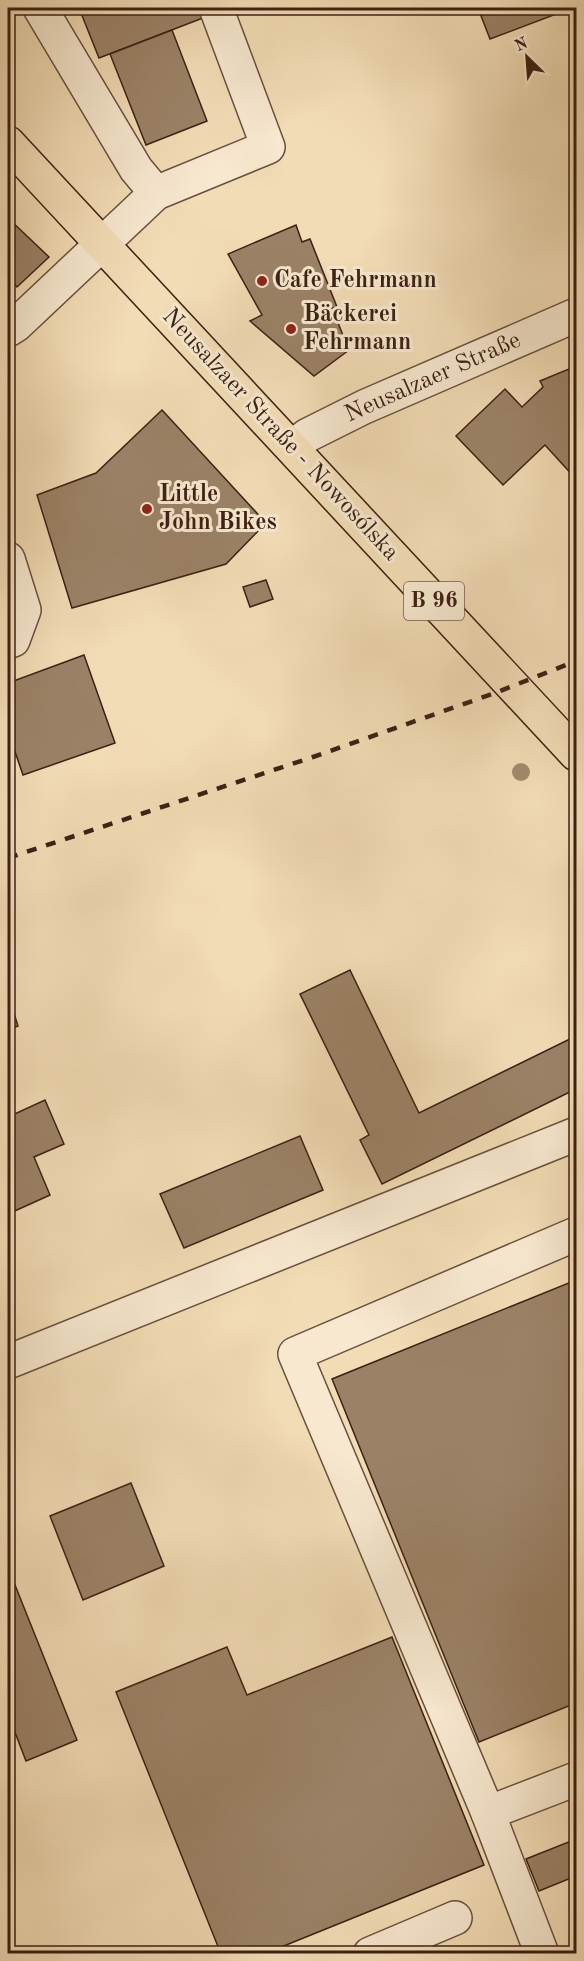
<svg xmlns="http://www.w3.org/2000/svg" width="584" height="1961" font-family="'Old Standard TT',serif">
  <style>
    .building { fill: #9b8267; stroke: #3c2013; stroke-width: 1.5 }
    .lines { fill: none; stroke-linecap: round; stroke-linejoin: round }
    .minor-casing { stroke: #6a4f3c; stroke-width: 36 }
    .major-casing { stroke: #3c2013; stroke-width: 36 }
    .minor { stroke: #f7e8cf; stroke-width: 33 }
    .major { stroke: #f2dcb5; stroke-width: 33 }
    .rail { stroke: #3c2013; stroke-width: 4.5; stroke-dasharray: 10 10; stroke-linecap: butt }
    .tree { fill: #a38a6e }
    .poi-dot { fill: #8f2418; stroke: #f7e8cf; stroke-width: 2 }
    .labels { text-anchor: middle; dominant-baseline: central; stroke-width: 6; stroke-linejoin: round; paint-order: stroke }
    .shield { fill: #f7e8cf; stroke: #745c4b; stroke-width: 1.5 }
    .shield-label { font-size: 22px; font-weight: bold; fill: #3c2013 }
    .poi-label { font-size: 24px; font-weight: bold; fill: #3c2013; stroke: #f7e8cf; text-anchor: start }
    .street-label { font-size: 24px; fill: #3c2013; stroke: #f7e8cf }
  </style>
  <rect width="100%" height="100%" fill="#f2dcb5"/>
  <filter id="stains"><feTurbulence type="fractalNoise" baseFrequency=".00333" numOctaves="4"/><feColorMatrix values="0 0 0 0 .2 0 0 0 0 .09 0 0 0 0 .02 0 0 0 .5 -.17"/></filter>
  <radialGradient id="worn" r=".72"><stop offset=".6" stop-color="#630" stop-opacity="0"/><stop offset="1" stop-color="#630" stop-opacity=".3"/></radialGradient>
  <g class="building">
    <path d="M 79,8 L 205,8 L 208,16 L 99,58 Z"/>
    <path d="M 478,8 L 572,8 L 490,39 Z"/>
    <path d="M 172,30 L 207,121 L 146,145 L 110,54 Z"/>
    <path d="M 8,218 L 49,257 L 17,287 L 8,276 Z"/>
    <path d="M 296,225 L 302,242 L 310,239 L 337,307 L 332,308 L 349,350 L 314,376 L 250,321 L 262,315 L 228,254 Z"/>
    <path d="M 576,366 L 576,479 L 545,445 L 503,485 L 456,436 L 505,389 L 522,407 L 543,387 L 540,381 Z"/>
    <path d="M 162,410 L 266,523 L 226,564 L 72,608 L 37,495 L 96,473 Z"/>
    <path d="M 266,580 L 273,599 L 250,607 L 243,587 Z"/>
    <path d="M 84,655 L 115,743 L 23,775 L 12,743 L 8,744 L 8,683 Z"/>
    <path d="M 350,970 L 419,1113 L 576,1036 L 576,1089 L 382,1184 L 360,1140 L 369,1135 L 300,994 Z"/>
    <path d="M 8,994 L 18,1026 L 8,1030 Z"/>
    <path d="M 45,1100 L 64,1144 L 34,1157 L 50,1195 L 8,1214 L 8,1117 Z"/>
    <path d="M 300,1136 L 323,1190 L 184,1248 L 160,1194 Z"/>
    <path d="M 576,1280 L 576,1703 L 479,1742 L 332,1379 Z"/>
    <path d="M 131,1483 L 164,1566 L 83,1600 L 50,1516 Z"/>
    <path d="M 15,1585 L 77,1740 L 26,1761 L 8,1714 L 8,1588 Z"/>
    <path d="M 392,1637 L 484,1865 L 264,1954 L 221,1954 L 116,1692 L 227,1647 L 247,1695 Z"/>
    <path d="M 576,1839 L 576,1876 L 539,1891 L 526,1859 Z"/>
  </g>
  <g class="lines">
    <defs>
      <g id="minor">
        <path d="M 40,8 L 136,169 L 156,193"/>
        <path d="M 8,330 L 16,325 L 156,193 L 268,147 L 216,8"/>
        <path d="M 292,447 L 308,435 L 364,407 L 576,315"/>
        <path d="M 8,559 L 24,610 L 13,640 L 8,642"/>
        <path d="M 8,1362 L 576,1134"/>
        <path d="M 488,1813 L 295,1354 L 576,1234"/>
        <path d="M 370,1954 L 455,1918"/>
        <path d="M 542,1954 L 488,1813 L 576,1779"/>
      </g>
      <path id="major" d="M 8,143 L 576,754"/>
    </defs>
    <use href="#minor" class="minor-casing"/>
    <use href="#major" class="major-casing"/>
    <use href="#minor" class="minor"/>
    <use href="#major" class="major"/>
    <path class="rail" d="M 8,858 L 313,757 L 495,693 L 576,661"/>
  </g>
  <circle class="tree" cx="521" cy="772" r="9"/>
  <g class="poi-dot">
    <circle cx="262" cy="281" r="6"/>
    <circle cx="291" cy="329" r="6"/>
    <circle cx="147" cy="509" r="6"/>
  </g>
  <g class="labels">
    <rect class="shield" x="404" y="582" width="60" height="38" rx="4.5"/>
    <g class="shield-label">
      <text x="434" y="601">B 96</text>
    </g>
    <g class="poi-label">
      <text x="274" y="281">Cafe Fehrmann</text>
      <text x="303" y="315">Bäckerei<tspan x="303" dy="28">Fehrmann</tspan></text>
      <text x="159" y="495">Little<tspan x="159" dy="28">John Bikes</tspan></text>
    </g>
    <g class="street-label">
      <text transform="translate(433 378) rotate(-24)">Neusalzaer Straße</text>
      <text transform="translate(280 435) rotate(47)">Neusalzaer Straße - Nowosólska</text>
    </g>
  </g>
  <rect width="584" height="1961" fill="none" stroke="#f2dcb5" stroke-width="30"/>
  <rect x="9" y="9" width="566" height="1943" fill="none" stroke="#3c2013" stroke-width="3"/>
  <rect x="15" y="15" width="554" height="1931" fill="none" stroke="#3c2013" stroke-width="1.5"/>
  <g transform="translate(527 57) rotate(335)" stroke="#f7e8cf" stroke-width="4.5" paint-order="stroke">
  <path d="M0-4.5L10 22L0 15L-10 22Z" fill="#3c2013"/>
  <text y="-9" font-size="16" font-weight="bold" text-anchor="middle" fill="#3c2013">N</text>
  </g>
  <rect width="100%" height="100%" filter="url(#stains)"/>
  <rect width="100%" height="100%" fill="url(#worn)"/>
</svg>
